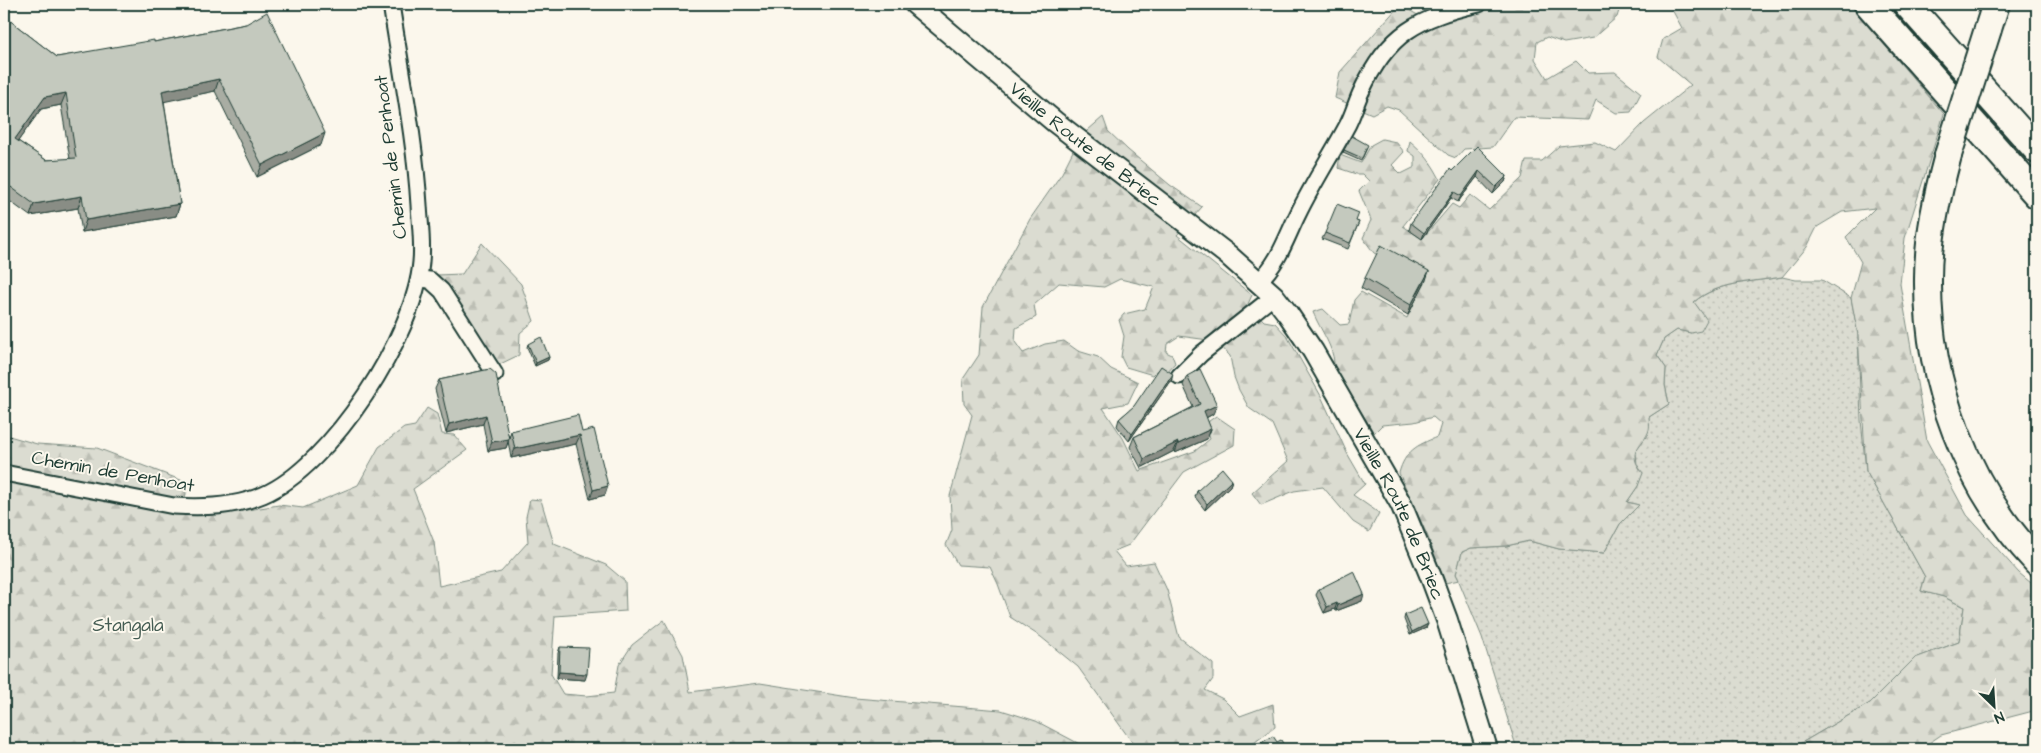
<svg xmlns="http://www.w3.org/2000/svg" width="2041" height="753" font-family="'Architects Daughter',sans-serif">
  <style>
    .grass { fill: url(#grass-dots); stroke: #7d8c82 }
    .forest { fill: url(#forest-firs); stroke: #7d8c82 }
    .lines { fill: none; stroke-linecap: round; stroke-linejoin: round }
    .street-casing { stroke: #1f3d34; stroke-width: 19 }
    .secondary-casing { stroke: #1f3d34; stroke-width: 24 }
    .highway-casing { stroke: #1f3d34; stroke-width: 30 }
    .street { stroke: #fbf7ec; stroke-width: 15 }
    .secondary { stroke: #fbf7ec; stroke-width: 20 }
    .highway { stroke: #fbf7ec; stroke-width: 26 }
    .highway-bridge-casing { stroke: #1f3d34; stroke-width: 30; stroke-linecap: butt }
    .highway-bridge { stroke: #fbf7ec; stroke-width: 26 }
    .wall { fill: #a9ada3; stroke: #1f3d34; fill-rule: evenodd }
    .shaded-wall { fill: #898d85; stroke: #1f3d34 }
    .building { fill: #c4c9be; stroke: #1f3d34; fill-rule: evenodd }
    .labels { text-anchor: middle; dominant-baseline: central; stroke-width: 4; stroke-linejoin: round; paint-order: stroke }
    .street-label { font-size: 19px; fill: #1f3d34; stroke: #fbf7ec }
    .park-label { font-size: 19px; fill: #455d53; stroke: #fbf7ec }
  </style>
  <defs>
    <pattern id="grass-dots" width="8" height="8" patternUnits="userSpaceOnUse" patternTransform="scale(1.25)"><rect width="8" height="8" fill="#dbdcd1"/><path d="M2 2h.1M6 6h.1" fill="none" stroke="#bcbeb4" stroke-width="1.8" stroke-linecap="round"/></pattern>
    <pattern id="forest-firs" width="22" height="20" patternUnits="userSpaceOnUse" patternTransform="scale(1.25)"><rect width="22" height="20" fill="#dbdcd1"/><path d="M5 1l3.5 6h-7zM16 11l3.5 6h-7z" fill="#bcbeb4"/></pattern>
  </defs>
  <rect width="100%" height="100%" fill="#fbf7ec"/>
  <filter id="ink" filterUnits="userSpaceOnUse"><feTurbulence type="fractalNoise" baseFrequency=".02" numOctaves="2"/><feDisplacementMap in="SourceGraphic" scale="10" xChannelSelector="R" yChannelSelector="G"/><feConvolveMatrix kernelMatrix="1 2 1 2 8 2 1 2 1" color-interpolation-filters="sRGB"/></filter>
  <g filter="url(#ink)">
    <path class="grass" d="M 1782,277 L 1796,280 L 1822,280 L 1851,298 L 1858,335 L 1861,420 L 1866,471 L 1925,577 L 1921,591 L 1944,597 L 1964,607 L 1959,642 L 1915,658 L 1870,703 L 1791,749 L 1517,749 L 1482,637 L 1456,574 L 1462,552 L 1471,548 L 1506,546 L 1529,541 L 1559,549 L 1604,553 L 1620,524 L 1638,505 L 1627,502 L 1638,486 L 1636,449 L 1648,431 L 1649,417 L 1669,404 L 1665,385 L 1666,368 L 1657,355 L 1664,339 L 1677,330 L 1691,333 L 1694,302 C 1718,282 1753,282 1782,277 Z"/>
    <g class="forest">
      <path d="M 1395,4 L 1398,4 L 1432,23 L 1496,4 L 1621,4 L 1617,17 L 1593,38 L 1564,43 L 1547,37 L 1537,42 L 1535,59 L 1547,78 L 1576,61 L 1588,73 L 1615,72 L 1641,93 L 1631,112 L 1616,113 L 1596,100 L 1588,120 L 1514,117 L 1493,147 L 1464,149 L 1456,158 L 1448,155 L 1399,110 L 1387,106 L 1372,114 L 1335,98 L 1340,72 L 1398,7 Z"/>
      <path d="M 1669,4 L 1849,4 L 1944,114 L 1905,238 L 1900,284 L 1927,441 L 1967,515 L 2019,573 L 2037,588 L 2037,710 L 1941,735 L 1920,749 L 1791,749 L 1870,703 L 1915,658 L 1959,642 L 1964,607 L 1944,597 L 1921,591 L 1925,577 L 1866,471 L 1858,335 L 1851,298 L 1861,262 L 1846,237 L 1875,208 L 1842,212 L 1817,227 L 1807,247 L 1782,277 C 1753,282 1717,282 1694,302 L 1707,320 L 1701,331 L 1691,333 L 1677,330 L 1664,339 L 1657,355 L 1666,368 L 1665,385 L 1669,404 L 1649,417 C 1649,421 1650,426 1649,430 C 1644,447 1624,450 1643,473 L 1638,486 L 1627,502 L 1639,505 L 1620,524 L 1604,553 L 1559,549 L 1529,541 L 1506,546 L 1471,548 L 1462,552 L 1456,574 L 1459,580 L 1445,583 L 1428,537 L 1399,473 C 1405,451 1417,445 1437,437 L 1441,424 L 1433,417 L 1414,422 L 1382,425 L 1374,433 L 1334,367 C 1335,348 1320,330 1313,312 L 1323,309 L 1340,325 L 1349,324 L 1354,300 L 1361,292 L 1407,318 L 1426,279 L 1374,253 L 1363,238 L 1371,220 L 1359,191 L 1369,181 L 1362,174 L 1356,174 L 1338,168 L 1340,155 L 1361,163 L 1371,145 L 1382,139 L 1396,142 L 1404,152 L 1392,165 L 1401,174 L 1415,167 L 1415,156 L 1408,151 L 1410,141 C 1424,153 1432,163 1440,179 L 1403,226 L 1422,239 L 1452,204 L 1459,208 L 1470,195 L 1489,210 L 1522,178 L 1526,161 L 1542,161 L 1559,146 L 1595,142 L 1616,152 L 1644,123 L 1691,85 L 1658,57 L 1663,39 L 1682,28 Z"/>
      <path d="M 1103,117 L 1108,131 L 1128,150 L 1170,185 L 1202,207 L 1177,235 L 1252,295 L 1248,304 L 1264,321 L 1275,323 L 1287,336 L 1321,396 L 1347,453 L 1365,484 L 1353,495 L 1379,513 L 1369,532 L 1353,522 L 1323,487 L 1294,491 L 1261,505 L 1252,493 L 1288,461 L 1272,424 L 1249,408 L 1239,390 L 1234,377 L 1230,356 L 1216,341 L 1179,336 L 1167,344 L 1166,352 L 1172,355 L 1175,363 L 1166,373 L 1158,370 L 1153,375 L 1126,367 L 1121,357 L 1124,336 L 1119,320 L 1124,314 L 1145,309 L 1154,287 L 1120,279 L 1104,287 L 1059,283 L 1034,305 L 1036,317 L 1016,328 L 1015,342 L 1023,353 L 1045,344 L 1064,341 L 1078,351 L 1098,357 L 1111,369 L 1138,382 L 1128,403 L 1103,408 L 1123,438 L 1139,471 L 1195,451 L 1210,439 L 1205,424 L 1216,416 L 1235,429 L 1234,445 L 1184,472 L 1129,545 L 1114,551 L 1126,566 L 1154,562 L 1167,590 L 1179,637 L 1213,664 L 1213,679 L 1205,690 L 1223,699 L 1240,716 L 1273,704 L 1275,727 L 1246,749 L 1137,749 L 1078,667 L 1041,637 L 1010,617 L 998,584 L 990,567 L 958,565 L 946,545 L 952,530 L 950,496 L 972,415 L 964,404 L 963,379 L 979,355 L 983,307 L 1030,219 L 1062,173 L 1080,137 Z"/>
      <path d="M 482,243 L 521,284 L 534,321 L 520,333 L 519,355 L 496,366 L 469,329 L 437,275 L 462,274 Z"/>
      <path d="M 427,408 L 437,414 L 442,434 L 454,435 L 467,450 L 413,489 L 434,542 L 439,586 L 501,572 L 528,542 L 526,517 L 530,499 L 541,500 L 554,544 L 606,565 L 625,581 L 626,611 L 555,616 L 551,674 L 563,694 L 587,696 L 614,693 L 619,665 L 632,645 L 664,620 L 683,655 L 690,692 L 760,683 L 855,698 L 1001,710 L 1036,721 L 1089,749 L 4,749 L 4,445 L 9,436 L 37,444 L 97,448 L 186,482 L 186,494 L 181,511 L 222,514 L 279,505 L 303,508 L 358,485 L 379,447 L 404,428 L 415,426 Z"/>
    </g>
    <g class="lines">
      <defs>
        <g id="street">
          <path d="M 419,279 L 430,280 L 442,291 L 495,374"/>
          <path d="M 1258,282 C 1279,263 1286,238 1298,214 C 1313,183 1332,154 1348,124 C 1353,114 1356,103 1361,92 C 1388,33 1418,18 1479,4"/>
          <path d="M 1179,376 L 1201,354 L 1274,296"/>
          <path d="M 4,473 L 174,506 C 204,508 234,507 263,495 C 331,466 415,335 421,262 C 423,243 420,224 419,205 C 415,138 401,71 391,4"/>
        </g>
        <g id="secondary">
          <path id="s1" d="M 915,4 L 1055,122 L 1228,255 L 1274,296 L 1288,314 L 1313,351 L 1401,504 L 1431,577 L 1447,620 L 1487,749"/>
        </g>
        <g id="highway">
          <path d="M 1868,4 L 2037,195"/>
          <path d="M 1907,4 L 2037,150"/>
          <path d="M 1988,29 L 1996,4"/>
          <path d="M 1948,155 C 1937,196 1928,237 1928,279 C 1927,382 1966,487 2037,562"/>
        </g>
      </defs>
      <use href="#street" class="street-casing"/>
      <use href="#secondary" class="secondary-casing"/>
      <use href="#highway" class="highway-casing"/>
      <use href="#street" class="street"/>
      <use href="#secondary" class="secondary"/>
      <use href="#highway" class="highway"/>
      <defs>
        <path id="highway-bridge" d="M 1948,155 L 1988,29"/>
      </defs>
      <use href="#highway-bridge" class="highway-bridge-casing"/>
      <use href="#highway-bridge" class="highway-bridge"/>
    </g>
    <g class="wall">
      <path d="M 4,16 L 57,57 L 154,42 L 246,24 L 321,145 L 257,177 L 215,91 L 164,101 L 180,204 L 176,216 L 82,232 L 78,208 L 30,216 L 4,197 ZM 61,105 L 70,159 L 46,160 L 18,141 L 41,109 Z"/>
      <path d="M 1477,146 L 1507,176 L 1505,182 L 1493,194 L 1477,177 L 1458,202 L 1451,198 L 1422,239 L 1409,230 L 1411,223 L 1452,171 Z"/>
      <path d="M 1367,148 L 1361,161 L 1343,153 L 1344,150 Z"/>
      <path d="M 1356,221 L 1359,222 L 1348,249 L 1322,239 L 1325,233 Z"/>
      <path d="M 1365,278 L 1426,280 L 1408,315 L 1361,288 Z"/>
      <path d="M 528,344 L 549,357 L 548,360 L 535,366 L 527,347 Z"/>
      <path d="M 490,369 L 509,438 L 511,431 L 582,432 L 605,495 L 590,499 L 576,444 L 511,458 L 508,441 L 506,448 L 488,451 L 483,424 L 446,433 L 435,389 L 439,380 Z"/>
      <path d="M 1173,374 L 1171,381 L 1129,441 L 1117,426 L 1119,419 Z"/>
      <path d="M 1187,376 L 1213,414 L 1206,418 L 1211,429 L 1207,439 L 1175,453 L 1174,451 L 1141,468 L 1130,447 L 1134,437 L 1193,407 L 1183,385 Z"/>
      <path d="M 1232,480 L 1230,486 L 1205,510 L 1195,497 L 1197,491 Z"/>
      <path d="M 1319,589 L 1362,601 L 1336,611 L 1335,609 L 1324,613 L 1316,595 Z"/>
      <path d="M 1405,615 L 1428,624 L 1426,628 L 1410,635 L 1404,619 Z"/>
      <path d="M 560,647 L 585,680 L 557,678 L 558,653 Z"/>
    </g>
    <g class="shaded-wall">
      <path d="M 219,79 L 215,91 L 158,103 L 162,91 Z"/>
      <path d="M 66,93 L 61,105 L 41,109 L 11,151 L 15,139 L 45,97 Z"/>
      <path d="M 325,133 L 321,145 L 257,177 L 262,165 Z"/>
      <path d="M 1479,171 L 1477,177 L 1458,202 L 1461,196 Z"/>
      <path d="M 1507,176 L 1505,182 L 1493,194 L 1496,187 Z"/>
      <path d="M 1454,192 L 1451,198 L 1422,239 L 1424,233 Z"/>
      <path d="M 82,196 L 78,208 L 30,216 L 34,204 Z"/>
      <path d="M 180,204 L 176,216 L 82,232 L 86,220 Z"/>
      <path d="M 1429,271 L 1426,280 L 1408,315 L 1411,305 Z"/>
      <path d="M 549,357 L 548,360 L 535,366 L 536,363 Z"/>
      <path d="M 1173,374 L 1171,381 L 1129,441 L 1132,434 Z"/>
      <path d="M 1217,405 L 1213,414 L 1200,421 L 1204,411 Z"/>
      <path d="M 486,415 L 483,424 L 446,433 L 449,424 Z"/>
      <path d="M 1211,429 L 1207,439 L 1175,453 L 1178,444 Z"/>
      <path d="M 580,435 L 576,444 L 511,458 L 515,449 Z"/>
      <path d="M 509,439 L 506,448 L 488,451 L 492,442 Z"/>
      <path d="M 1178,442 L 1174,451 L 1141,468 L 1144,459 Z"/>
      <path d="M 1232,480 L 1230,486 L 1205,510 L 1207,504 Z"/>
      <path d="M 608,486 L 605,495 L 590,499 L 593,490 Z"/>
      <path d="M 1364,594 L 1362,601 L 1336,611 L 1338,605 Z"/>
      <path d="M 1337,603 L 1335,609 L 1324,613 L 1327,607 Z"/>
      <path d="M 1428,624 L 1426,628 L 1410,635 L 1412,632 Z"/>
      <path d="M 559,672 L 587,674 L 585,680 L 557,678 Z"/>
    </g>
    <g class="building">
      <path d="M 267,12 L 325,133 L 262,165 L 219,79 L 162,91 L 180,204 L 86,220 L 82,196 L 34,204 L 4,182 L 4,16 L 57,57 L 154,40 L 154,42 L 246,24 ZM 66,93 L 76,158 L 46,160 L 15,139 L 45,97 Z"/>
      <path d="M 1352,136 L 1368,145 L 1362,158 L 1344,150 Z"/>
      <path d="M 1477,146 L 1507,176 L 1496,187 L 1479,171 L 1461,196 L 1454,192 L 1424,233 L 1411,223 L 1450,169 L 1452,171 Z"/>
      <path d="M 1337,204 L 1359,213 L 1356,221 L 1359,222 L 1350,243 L 1325,233 Z"/>
      <path d="M 1381,245 L 1429,271 L 1411,305 L 1365,278 Z"/>
      <path d="M 541,337 L 549,357 L 536,363 L 528,344 Z"/>
      <path d="M 1161,366 L 1173,374 L 1132,434 L 1119,419 L 1134,406 Z"/>
      <path d="M 490,369 L 496,374 L 509,439 L 492,442 L 486,415 L 449,424 L 439,380 Z"/>
      <path d="M 1200,369 L 1217,405 L 1204,411 L 1211,429 L 1178,444 L 1178,442 L 1144,459 L 1134,437 L 1200,404 L 1187,376 Z"/>
      <path d="M 578,415 L 582,432 L 594,429 L 608,486 L 593,490 L 580,435 L 515,449 L 511,431 Z"/>
      <path d="M 1222,468 L 1232,480 L 1207,504 L 1197,491 Z"/>
      <path d="M 1354,571 L 1364,594 L 1338,605 L 1337,603 L 1327,607 L 1319,589 Z"/>
      <path d="M 1421,608 L 1428,624 L 1412,632 L 1405,615 Z"/>
      <path d="M 560,647 L 589,648 L 587,674 L 559,672 Z"/>
      <path d="M 1273,736 L 1277,742 L 1281,740 L 1286,749 L 1255,749 L 1254,747 Z"/>
    </g>
  </g>
  <g class="labels">
    <g class="street-label">
      <text stroke="none"><textPath href="#s1" startOffset="221">Vieille Route de Briec</textPath></text>
      <text transform="translate(391 157) rotate(-97)">Chemin de Penhoat</text>
      <text transform="translate(113 472) rotate(10)">Chemin de Penhoat</text>
      <text stroke="none"><textPath href="#s1" startOffset="715">Vieille Route de Briec</textPath></text>
    </g>
    <g class="park-label">
      <text x="128" y="625">Stangala</text>
    </g>
  </g>
  <rect width="2041" height="753" fill="none" stroke="#fbf7ec" stroke-width="20"/>
  <rect x="10" y="10" width="2021" height="733" fill="none" stroke="#1f3d34" stroke-width="2" filter="url(#ink)"/>
  <g transform="translate(1994 706) rotate(155)" stroke="#fbf7ec" stroke-width="4" paint-order="stroke">
  <path d="M0-4L9 19L0 12L-9 19Z" fill="#1f3d34"/>
  <text y="-8" font-size="14" font-weight="bold" text-anchor="middle" fill="#1f3d34">N</text>
  </g>
</svg>
